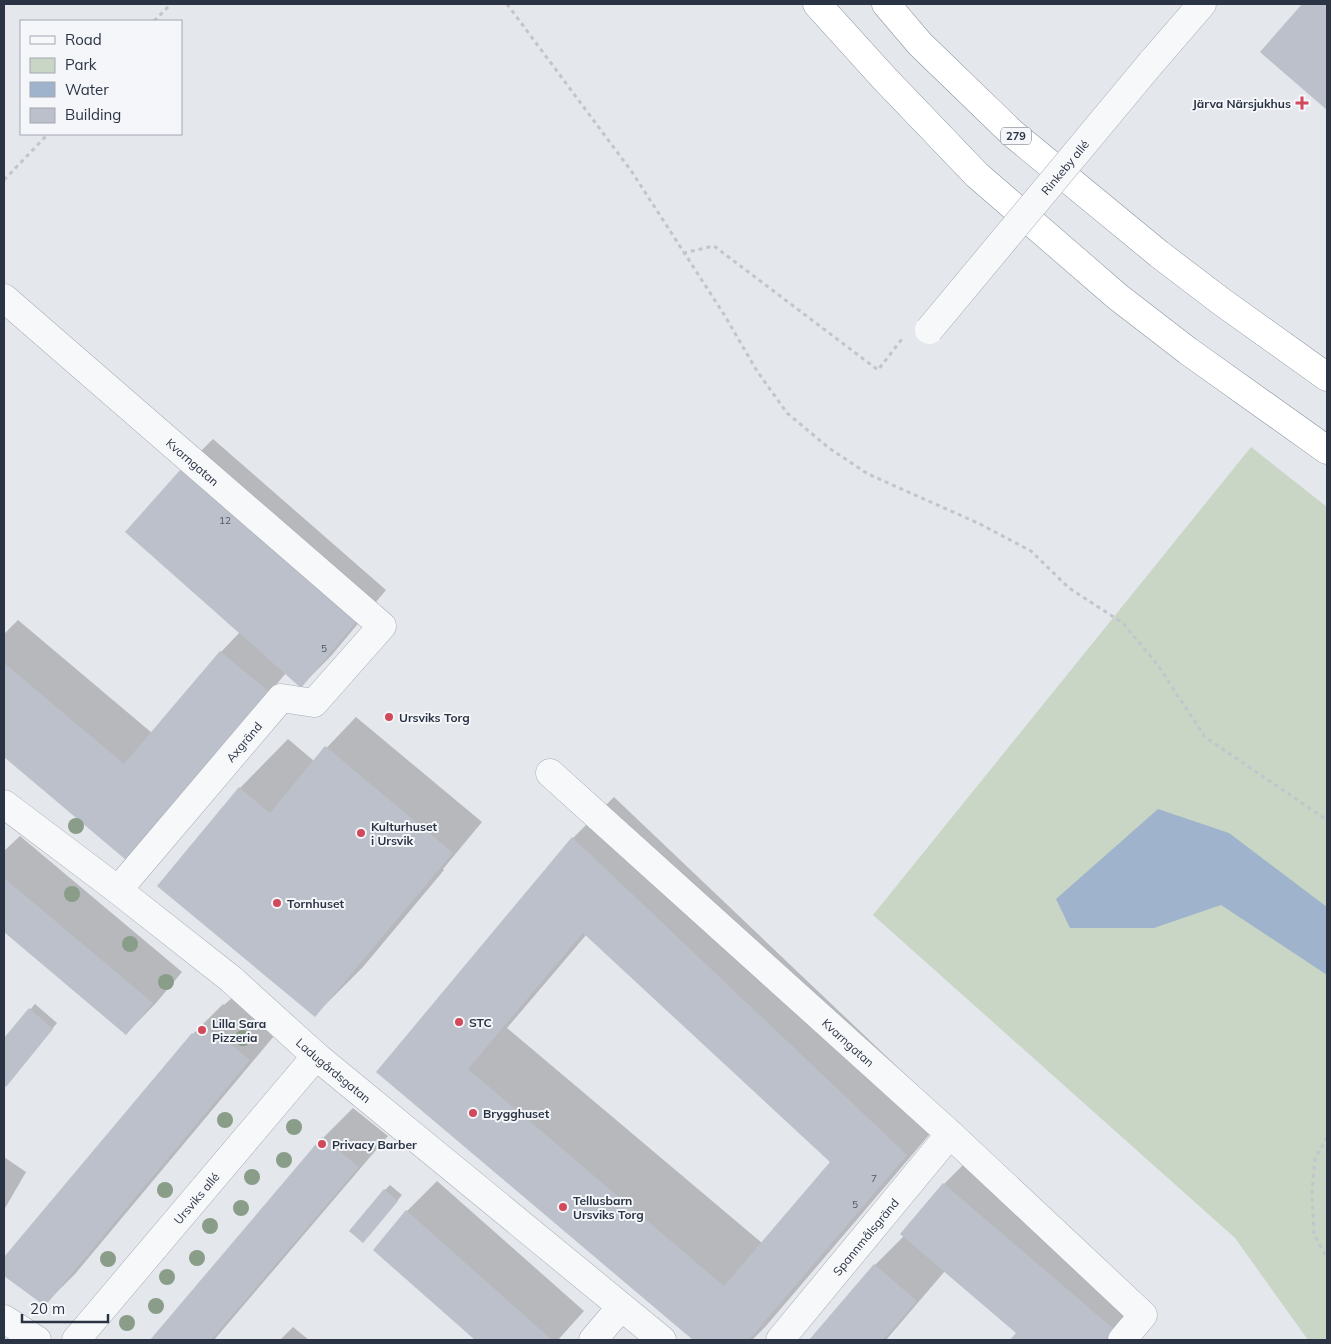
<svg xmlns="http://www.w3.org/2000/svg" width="1331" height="1344" font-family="Mulish,sans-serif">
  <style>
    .green { fill: #c9d6c5 }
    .water { fill: #9fb4cc }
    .shadow { fill: #0003; fill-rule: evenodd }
    .building { fill: #bbc0ca; fill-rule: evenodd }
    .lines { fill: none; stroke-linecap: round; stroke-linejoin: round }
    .minor-casing { stroke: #a9aeb7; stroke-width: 29 }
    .highway-casing { stroke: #8b94a3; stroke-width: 29 }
    .path { stroke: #c2c5cb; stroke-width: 3; stroke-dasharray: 4 4; stroke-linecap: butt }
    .minor { stroke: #f7f8fa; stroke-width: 28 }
    .highway { stroke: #fff; stroke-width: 28 }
    .minor-bridge-casing { stroke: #a9aeb7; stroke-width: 29; stroke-linecap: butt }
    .minor-bridge { stroke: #f7f8fa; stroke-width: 28 }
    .tree { fill: #899d89 }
    .poi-dot { fill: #d1495b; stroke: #f4f6f9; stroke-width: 2 }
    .labels { text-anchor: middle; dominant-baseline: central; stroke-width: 4; stroke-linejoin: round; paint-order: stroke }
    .number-label { font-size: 10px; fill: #4f5766 }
    .shield { fill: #f4f6f9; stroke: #676e7b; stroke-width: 1 }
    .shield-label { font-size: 11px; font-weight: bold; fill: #2b3445 }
    .poi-label { font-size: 12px; font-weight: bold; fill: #2b3445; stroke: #f4f6f9; text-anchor: start }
    .street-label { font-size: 12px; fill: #2b3445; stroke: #f4f6f9 }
  </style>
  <rect width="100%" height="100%" fill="#e4e7ec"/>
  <path class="green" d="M 1251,447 L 1327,507 L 1327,1340 L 1308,1340 L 1235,1238 L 873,915 Z"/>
  <path class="water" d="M 1158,809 L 1229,833 L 1327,907 L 1327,975 L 1221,905 L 1154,928 L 1070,928 L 1056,899 Z"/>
  <g class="shadow">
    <path d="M 1303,4 L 1327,4 L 1327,109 L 1262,52 Z"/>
    <path d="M 213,439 L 386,590 L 331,656 L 301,686 L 286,673 L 156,828 L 126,858 L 4,755 L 4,634 L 18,620 L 152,733 L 221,652 L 240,632 L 182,470 Z"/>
    <path d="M 356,717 L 482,822 L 443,869 L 444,870 L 363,967 L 315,1015 L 240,788 L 288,739 L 314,761 Z"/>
    <path d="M 614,797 L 947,1114 L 766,1326 L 752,1340 L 695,1340 L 378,1072 L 573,838 ZM 587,934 L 832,1162 L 762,1243 L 507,1028 Z"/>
    <path d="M 20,836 L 182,972 L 156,1003 L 126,1034 L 4,931 L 4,851 Z"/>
    <path d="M 234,996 L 279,1030 L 75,1274 L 45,1304 L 4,1275 L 4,1259 L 193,1034 L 223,1004 L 224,1005 Z"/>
    <path d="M 35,1004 L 57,1023 L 6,1085 L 4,1083 L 4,1040 Z"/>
    <path d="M 353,1108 L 388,1136 L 214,1340 L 152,1340 L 323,1138 Z"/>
    <path d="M 974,1154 L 1146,1301 L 1113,1340 L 1011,1340 L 1017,1333 L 945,1271 L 886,1340 L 811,1340 L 875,1265 L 904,1236 L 944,1184 Z"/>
    <path d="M 4,1157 L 26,1172 L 4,1210 Z"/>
    <path d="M 437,1181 L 584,1311 L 558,1340 L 477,1340 L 375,1250 L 407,1211 Z"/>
    <path d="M 390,1185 L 402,1195 L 368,1237 L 385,1190 Z"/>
    <path d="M 293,1327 L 309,1340 L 280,1340 Z"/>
  </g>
  <g class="building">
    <path d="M 1302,4 L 1327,4 L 1327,110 L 1260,52 Z"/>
    <path d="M 181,469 L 357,621 L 301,688 L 125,532 Z"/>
    <path d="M 220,651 L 268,691 L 126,860 L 4,757 L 4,663 L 124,764 Z"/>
    <path d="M 325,746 L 453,853 L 315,1017 L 157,886 L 239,787 L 270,813 Z"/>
    <path d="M 572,837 L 907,1155 L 749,1340 L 693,1340 L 376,1072 ZM 583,933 L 830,1162 L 724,1286 L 468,1069 Z"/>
    <path d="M 4,878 L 153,1003 L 126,1035 L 4,932 Z"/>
    <path d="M 29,1008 L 53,1029 L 6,1087 L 4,1084 L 4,1038 Z"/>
    <path d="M 202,1025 L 221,1040 L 223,1038 L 250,1060 L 45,1306 L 4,1276 L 4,1257 L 192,1033 L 194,1035 Z"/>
    <path d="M 322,1137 L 359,1167 L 211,1340 L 150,1340 Z"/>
    <path d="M 943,1183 L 1117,1332 L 1110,1340 L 1010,1340 L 1016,1333 L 900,1234 Z"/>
    <path d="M 384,1189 L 398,1201 L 363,1243 L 349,1231 Z"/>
    <path d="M 406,1210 L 552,1340 L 475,1340 L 373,1250 Z"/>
    <path d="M 874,1264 L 917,1301 L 883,1340 L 809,1340 Z"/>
  </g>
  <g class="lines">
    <defs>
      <g id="minor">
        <path d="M 1151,63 L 1202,4"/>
        <path id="s1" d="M 4,298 L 382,626 L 314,703 L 281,698 L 118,890"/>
        <path id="s2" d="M 550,773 L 950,1134 L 1143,1315 L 1122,1340"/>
        <path id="s3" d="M 4,804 L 118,890 L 231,979 L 316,1056 L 662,1340"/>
        <path d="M 4,1319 L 37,1340"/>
        <path id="s4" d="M 76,1340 L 316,1056"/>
        <path d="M 593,1340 L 621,1307"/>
        <path id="s5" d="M 780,1340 L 950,1134"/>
      </g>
      <g id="highway">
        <path d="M 817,4 L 884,78 L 977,175 L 1118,297 L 1188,351 L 1327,450"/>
        <path d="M 886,4 L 920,44 L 1012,133 L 1159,254 L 1222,302 L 1327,377"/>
      </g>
    </defs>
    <use href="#minor" class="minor-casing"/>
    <use href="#highway" class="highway-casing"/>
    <g class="path">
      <path d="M 507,4 L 632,172 L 725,316 L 757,371 L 787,413 L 829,448 L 868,474 L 980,524 L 1031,551 L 1069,588 L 1123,623 L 1157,664 L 1205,737 L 1327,820"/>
      <path d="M 154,21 L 171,4"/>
      <path d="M 4,180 L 48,134"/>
      <path d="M 683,253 L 714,246 L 878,370 L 902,339"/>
      <path d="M 1327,1137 L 1315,1159 L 1312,1193 L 1314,1234 L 1327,1258"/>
    </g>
    <use href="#minor" class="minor"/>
    <use href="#highway" class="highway"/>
    <defs>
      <g id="minor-bridge">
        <path id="s6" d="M 929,330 L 1151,63"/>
      </g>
    </defs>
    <use href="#minor-bridge" class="minor-bridge-casing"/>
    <use href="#minor-bridge" class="minor-bridge"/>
  </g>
  <g class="tree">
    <circle cx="76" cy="826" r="8"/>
    <circle cx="72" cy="894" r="8"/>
    <circle cx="130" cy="944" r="8"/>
    <circle cx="166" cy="982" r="8"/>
    <circle cx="243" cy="1038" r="8"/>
    <circle cx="225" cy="1120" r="8"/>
    <circle cx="294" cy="1127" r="8"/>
    <circle cx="284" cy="1160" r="8"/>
    <circle cx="252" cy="1177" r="8"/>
    <circle cx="165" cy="1190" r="8"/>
    <circle cx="241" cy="1208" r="8"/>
    <circle cx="210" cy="1226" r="8"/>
    <circle cx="197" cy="1258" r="8"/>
    <circle cx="108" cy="1259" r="8"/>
    <circle cx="167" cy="1277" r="8"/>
    <circle cx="156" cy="1306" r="8"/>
    <circle cx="127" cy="1323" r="8"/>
  </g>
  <g class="poi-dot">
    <path d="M1299.5 95.5h5v5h5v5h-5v5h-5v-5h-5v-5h5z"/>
    <circle cx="389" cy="717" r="5"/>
    <circle cx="361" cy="833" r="5"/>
    <circle cx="277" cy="903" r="5"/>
    <circle cx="459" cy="1022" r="5"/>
    <circle cx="202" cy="1030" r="5"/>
    <circle cx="473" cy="1113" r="5"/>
    <circle cx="322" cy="1144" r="5"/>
    <circle cx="563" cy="1207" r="5"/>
  </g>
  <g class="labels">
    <g class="number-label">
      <text x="225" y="520">12</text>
      <text x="324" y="648">5</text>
      <text x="874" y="1178">7</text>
      <text x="855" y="1204">5</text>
    </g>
    <rect class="shield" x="1001" y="127.5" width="30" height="17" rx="4"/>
    <g class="shield-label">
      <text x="1016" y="136">279</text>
    </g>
    <g class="poi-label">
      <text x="1291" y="103" text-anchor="end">Järva Närsjukhus</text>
      <text x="399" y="717">Ursviks Torg</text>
      <text x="371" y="826">Kulturhuset<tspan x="371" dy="14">i Ursvik</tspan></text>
      <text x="287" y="903">Tornhuset</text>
      <text x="469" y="1022">STC</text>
      <text x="212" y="1023">Lilla Sara<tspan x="212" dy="14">Pizzeria</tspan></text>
      <text x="483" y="1113">Brygghuset</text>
      <text x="332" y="1144">Privacy Barber</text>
      <text x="573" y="1200">Tellusbarn<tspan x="573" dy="14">Ursviks Torg</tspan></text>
    </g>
    <g class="street-label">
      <text stroke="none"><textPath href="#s6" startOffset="212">Rinkeby allé</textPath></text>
      <text stroke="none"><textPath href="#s1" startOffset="250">Kvarngatan</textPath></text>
      <text transform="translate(244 742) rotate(-50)">Axgränd</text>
      <text stroke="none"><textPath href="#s2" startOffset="402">Kvarngatan</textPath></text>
      <text stroke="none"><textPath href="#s3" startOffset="424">Ladugårdsgatan</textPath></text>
      <text stroke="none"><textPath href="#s4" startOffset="186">Ursviks allé</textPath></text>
      <text stroke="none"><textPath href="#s5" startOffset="134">Spannmålsgränd</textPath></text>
    </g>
  </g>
  <rect width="1331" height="1344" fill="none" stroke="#2b3445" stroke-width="10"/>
  <rect x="20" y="20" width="162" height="115" fill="#f4f6f9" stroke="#a4a8b1"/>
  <rect x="30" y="36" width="25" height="8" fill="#f7f8fa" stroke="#a4a8b1"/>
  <text x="65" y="45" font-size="15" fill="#2b3445">Road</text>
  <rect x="30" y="58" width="25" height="15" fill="#c9d6c5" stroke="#a4a8b1"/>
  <text x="65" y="70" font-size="15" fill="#2b3445">Park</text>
  <rect x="30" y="82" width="25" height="15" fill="#9fb4cc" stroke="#a4a8b1"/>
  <text x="65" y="95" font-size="15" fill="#2b3445">Water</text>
  <rect x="30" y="108" width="25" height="15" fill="#bbc0ca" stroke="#a4a8b1"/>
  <text x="65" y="120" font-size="15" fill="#2b3445">Building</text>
  <path d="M22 1314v8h86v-8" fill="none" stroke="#2b3445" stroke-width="2.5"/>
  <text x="30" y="1314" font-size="15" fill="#2b3445" stroke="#f4f6f9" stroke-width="4" paint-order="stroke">20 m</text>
</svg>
